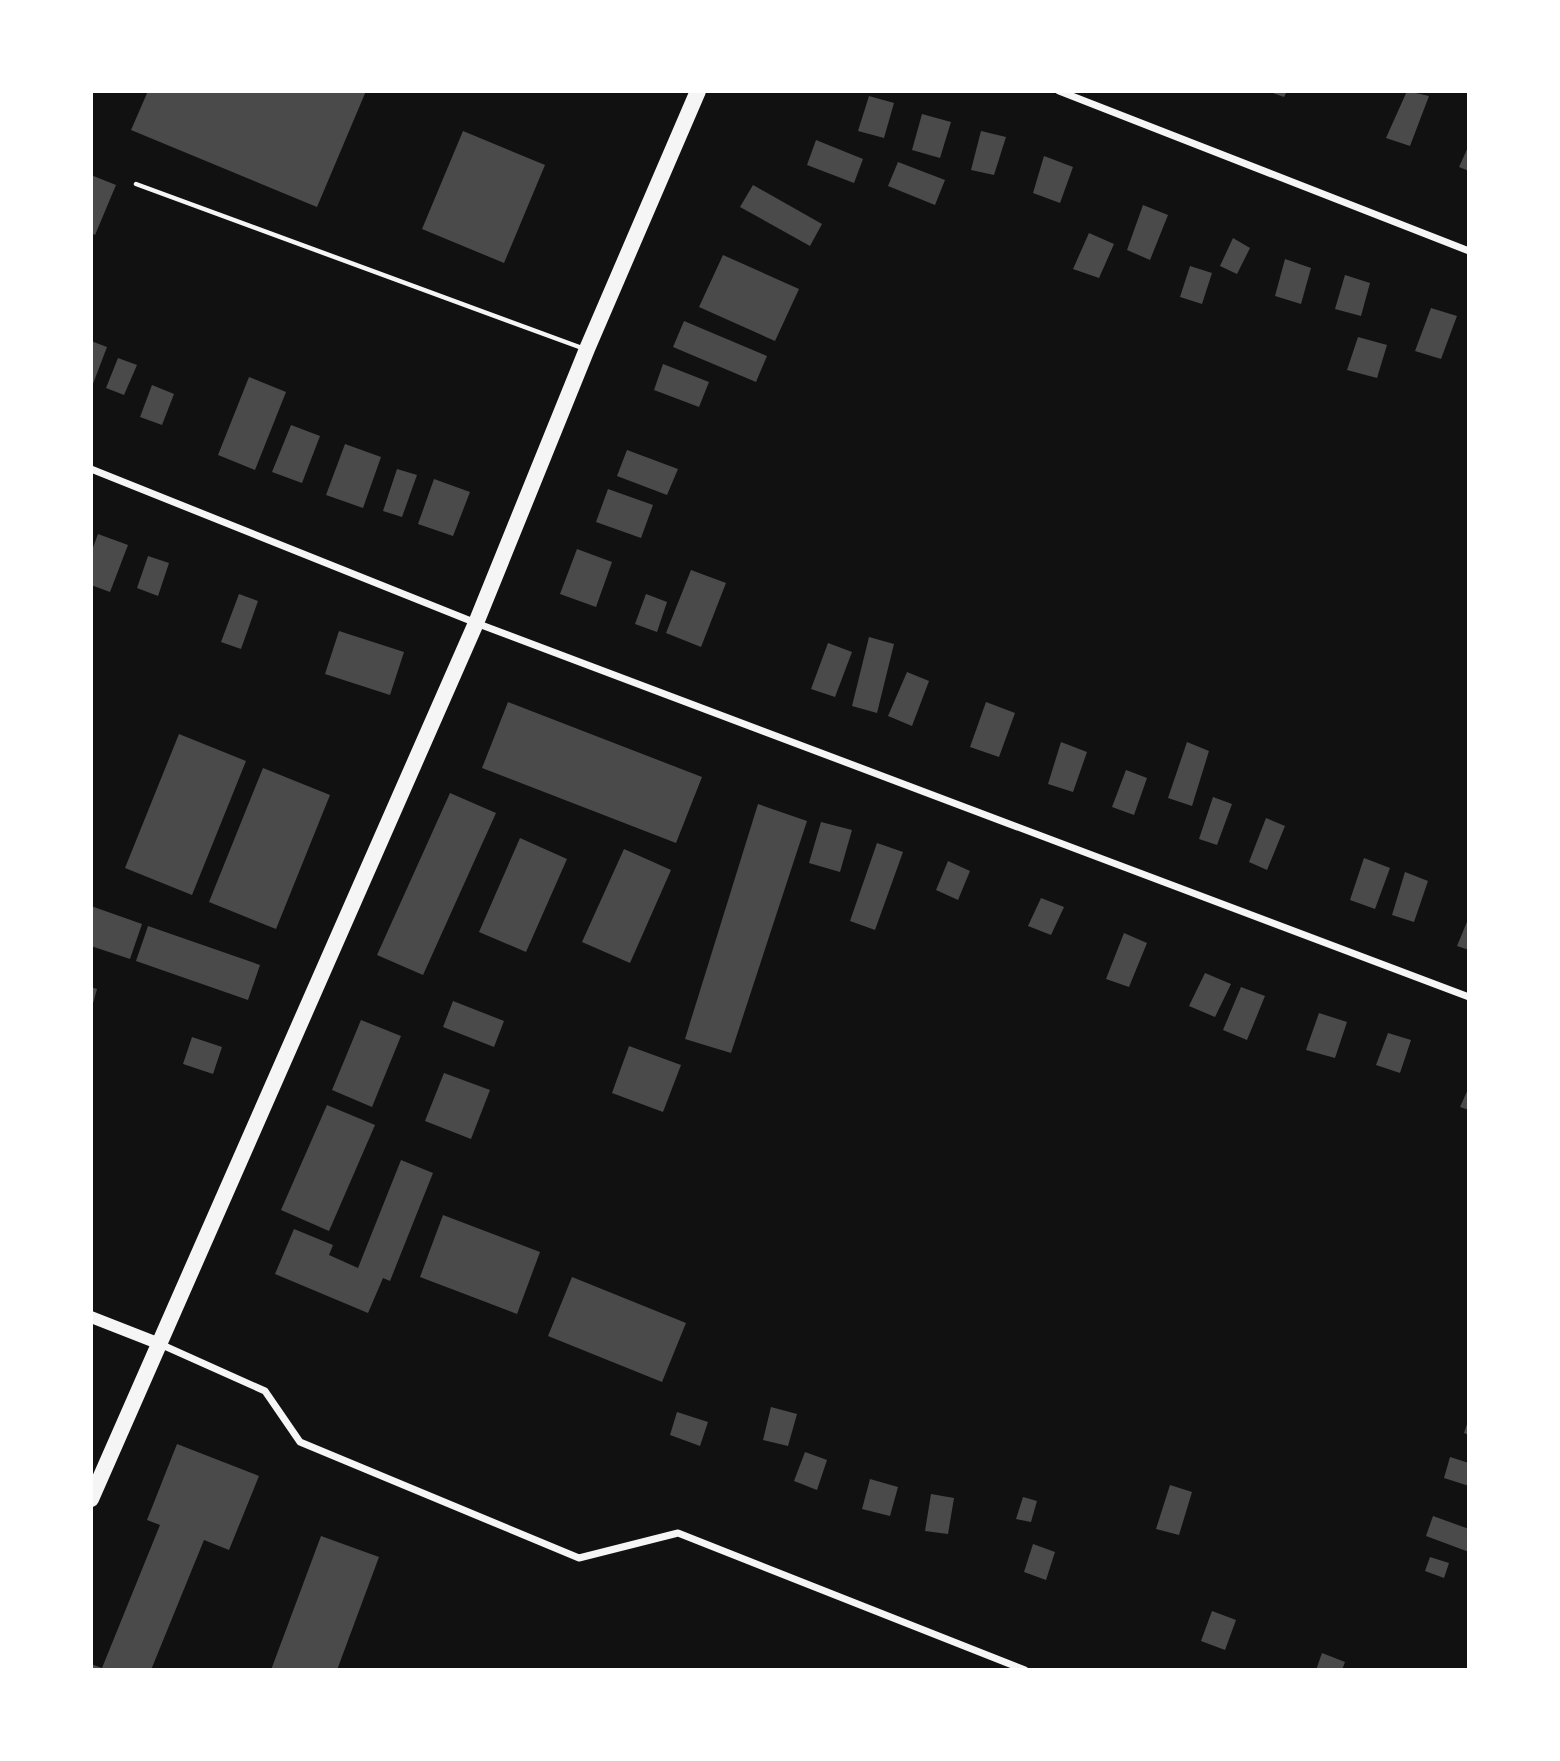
<svg xmlns="http://www.w3.org/2000/svg" width="1560" height="1761" font-family="'DejaVu Sans',sans-serif">
  <style>
    .building { fill: #4a4a4a }
    .lines { fill: none; stroke-linecap: round; stroke-linejoin: round }
    .service { stroke: #f5f5f5; stroke-width: 4.5 }
    .minor { stroke: #f5f5f5; stroke-width: 7 }
    .tertiary { stroke: #f5f5f5; stroke-width: 12 }
    .primary { stroke: #f5f5f5; stroke-width: 16 }
  </style>
  <rect width="100%" height="100%" fill="#111"/>
  <g class="building">
    <path d="M 148,91 L 366,91 L 317,207 L 131,130 Z"/>
    <path d="M 1267,91 L 1287,91 L 1284,97 Z"/>
    <path d="M 1407,91 L 1429,96 L 1410,146 L 1386,138 Z"/>
    <path d="M 869,96 L 894,103 L 884,138 L 858,131 Z"/>
    <path d="M 922,114 L 951,122 L 940,158 L 912,150 Z"/>
    <path d="M 463,131 L 545,165 L 504,263 L 422,229 Z"/>
    <path d="M 981,131 L 1006,137 L 994,175 L 971,170 Z"/>
    <path d="M 816,140 L 863,159 L 854,183 L 807,165 Z"/>
    <path d="M 1469,145 L 1469,171 L 1459,167 Z"/>
    <path d="M 1044,156 L 1073,167 L 1060,203 L 1033,193 Z"/>
    <path d="M 898,162 L 945,180 L 935,205 L 888,186 Z"/>
    <path d="M 91,175 L 116,185 L 95,235 L 91,233 Z"/>
    <path d="M 753,185 L 822,224 L 810,246 L 740,207 Z"/>
    <path d="M 1143,205 L 1168,215 L 1150,260 L 1127,250 Z"/>
    <path d="M 1089,233 L 1114,244 L 1099,278 L 1073,269 Z"/>
    <path d="M 1233,238 L 1250,248 L 1237,274 L 1220,266 Z"/>
    <path d="M 723,255 L 799,289 L 775,341 L 699,307 Z"/>
    <path d="M 1285,259 L 1311,268 L 1301,304 L 1275,296 Z"/>
    <path d="M 1190,266 L 1212,273 L 1202,304 L 1180,297 Z"/>
    <path d="M 1345,275 L 1370,283 L 1361,316 L 1335,309 Z"/>
    <path d="M 1431,308 L 1457,316 L 1441,359 L 1415,351 Z"/>
    <path d="M 684,321 L 767,356 L 756,382 L 673,347 Z"/>
    <path d="M 1358,337 L 1387,345 L 1377,378 L 1347,370 Z"/>
    <path d="M 91,341 L 107,347 L 91,389 Z"/>
    <path d="M 118,358 L 137,365 L 124,395 L 106,388 Z"/>
    <path d="M 663,364 L 709,382 L 699,407 L 654,390 Z"/>
    <path d="M 249,377 L 286,392 L 255,470 L 218,455 Z"/>
    <path d="M 152,385 L 174,394 L 162,425 L 140,417 Z"/>
    <path d="M 291,425 L 320,436 L 302,483 L 272,472 Z"/>
    <path d="M 345,444 L 381,457 L 363,508 L 326,495 Z"/>
    <path d="M 627,450 L 678,469 L 667,495 L 617,476 Z"/>
    <path d="M 397,469 L 417,475 L 402,517 L 383,511 Z"/>
    <path d="M 434,479 L 470,492 L 453,536 L 418,524 Z"/>
    <path d="M 608,489 L 653,505 L 641,538 L 596,522 Z"/>
    <path d="M 98,534 L 128,545 L 110,592 L 91,585 L 91,553 Z"/>
    <path d="M 577,549 L 612,562 L 596,607 L 560,594 Z"/>
    <path d="M 148,556 L 169,563 L 158,596 L 137,588 Z"/>
    <path d="M 691,570 L 726,583 L 701,647 L 666,633 Z"/>
    <path d="M 239,594 L 258,601 L 241,649 L 221,642 Z"/>
    <path d="M 646,594 L 667,602 L 657,632 L 635,624 Z"/>
    <path d="M 339,631 L 404,652 L 390,695 L 325,674 Z"/>
    <path d="M 869,637 L 894,644 L 877,713 L 852,706 Z"/>
    <path d="M 828,643 L 852,652 L 835,697 L 811,689 Z"/>
    <path d="M 907,672 L 929,681 L 912,726 L 888,716 Z"/>
    <path d="M 508,702 L 702,777 L 676,843 L 482,768 Z"/>
    <path d="M 986,702 L 1015,713 L 999,757 L 970,747 Z"/>
    <path d="M 179,734 L 246,761 L 192,895 L 125,868 Z"/>
    <path d="M 1061,742 L 1087,752 L 1073,792 L 1048,784 Z"/>
    <path d="M 1187,742 L 1209,751 L 1192,806 L 1168,798 Z"/>
    <path d="M 263,768 L 330,795 L 276,929 L 209,902 Z"/>
    <path d="M 1126,770 L 1147,778 L 1134,815 L 1112,807 Z"/>
    <path d="M 450,793 L 496,813 L 423,975 L 377,955 Z"/>
    <path d="M 1213,797 L 1232,804 L 1217,845 L 1199,839 Z"/>
    <path d="M 758,804 L 807,821 L 731,1053 L 685,1039 Z"/>
    <path d="M 1266,818 L 1285,826 L 1267,870 L 1249,862 Z"/>
    <path d="M 821,822 L 852,830 L 840,872 L 809,863 Z"/>
    <path d="M 520,838 L 567,859 L 526,952 L 479,932 Z"/>
    <path d="M 877,843 L 903,852 L 875,930 L 850,921 Z"/>
    <path d="M 624,849 L 671,870 L 630,963 L 582,942 Z"/>
    <path d="M 1364,858 L 1390,868 L 1375,909 L 1350,900 Z"/>
    <path d="M 948,861 L 970,871 L 958,900 L 936,890 Z"/>
    <path d="M 1405,872 L 1428,881 L 1414,922 L 1392,915 Z"/>
    <path d="M 1041,898 L 1064,907 L 1051,935 L 1028,926 Z"/>
    <path d="M 91,906 L 142,924 L 130,959 L 91,946 Z"/>
    <path d="M 1469,917 L 1469,950 L 1457,946 Z"/>
    <path d="M 148,926 L 260,965 L 248,1000 L 136,961 Z"/>
    <path d="M 1124,933 L 1147,943 L 1129,987 L 1106,979 Z"/>
    <path d="M 1205,973 L 1231,984 L 1215,1017 L 1189,1006 Z"/>
    <path d="M 91,987 L 97,989 L 92,1007 L 91,1007 Z"/>
    <path d="M 1241,987 L 1265,996 L 1247,1040 L 1223,1030 Z"/>
    <path d="M 453,1001 L 504,1021 L 494,1047 L 443,1027 Z"/>
    <path d="M 1319,1013 L 1347,1022 L 1335,1058 L 1306,1050 Z"/>
    <path d="M 361,1020 L 401,1036 L 372,1107 L 332,1090 Z"/>
    <path d="M 1388,1033 L 1411,1040 L 1400,1073 L 1376,1065 Z"/>
    <path d="M 192,1037 L 222,1047 L 213,1074 L 183,1064 Z"/>
    <path d="M 629,1046 L 681,1065 L 663,1112 L 612,1093 Z"/>
    <path d="M 444,1073 L 490,1090 L 471,1139 L 425,1121 Z"/>
    <path d="M 1469,1087 L 1469,1110 L 1460,1107 Z"/>
    <path d="M 327,1105 L 375,1125 L 329,1231 L 281,1210 Z"/>
    <path d="M 401,1160 L 433,1173 L 390,1281 L 383,1278 L 368,1313 L 275,1274 L 294,1229 L 333,1245 L 329,1255 L 358,1268 Z"/>
    <path d="M 443,1215 L 540,1252 L 517,1314 L 420,1277 Z"/>
    <path d="M 572,1277 L 686,1323 L 662,1382 L 548,1336 Z"/>
    <path d="M 771,1407 L 797,1414 L 788,1446 L 763,1440 Z"/>
    <path d="M 677,1412 L 708,1422 L 700,1446 L 670,1435 Z"/>
    <path d="M 1469,1418 L 1469,1435 L 1464,1433 Z"/>
    <path d="M 177,1444 L 259,1476 L 229,1550 L 204,1540 L 151,1670 L 91,1670 L 91,1664 L 102,1668 L 160,1525 L 147,1520 Z"/>
    <path d="M 805,1452 L 827,1460 L 817,1490 L 794,1481 Z"/>
    <path d="M 1450,1457 L 1469,1463 L 1469,1486 L 1444,1478 Z"/>
    <path d="M 870,1479 L 898,1487 L 890,1516 L 862,1509 Z"/>
    <path d="M 1170,1485 L 1192,1492 L 1179,1535 L 1156,1529 Z"/>
    <path d="M 931,1494 L 954,1498 L 948,1534 L 925,1531 Z"/>
    <path d="M 1023,1497 L 1037,1501 L 1031,1522 L 1016,1519 Z"/>
    <path d="M 1433,1516 L 1469,1529 L 1469,1552 L 1426,1536 Z"/>
    <path d="M 321,1536 L 379,1557 L 337,1670 L 271,1670 Z"/>
    <path d="M 1033,1544 L 1055,1552 L 1046,1580 L 1024,1572 Z"/>
    <path d="M 1430,1557 L 1449,1563 L 1444,1578 L 1425,1571 Z"/>
    <path d="M 1212,1611 L 1236,1620 L 1225,1650 L 1201,1641 Z"/>
    <path d="M 1322,1653 L 1345,1662 L 1342,1670 L 1316,1670 Z"/>
  </g>
  <g class="lines">
    <path class="service" d="M 136,184 L 582,348"/>
    <g class="minor">
      <path d="M 1059,91 L 1469,251"/>
      <path d="M 91,469 L 476,623 L 1469,997"/>
      <path d="M 160,1344 L 265,1391 L 300,1442 L 579,1558 L 678,1533 L 1025,1670"/>
    </g>
    <path class="tertiary" d="M 91,1317 L 160,1344"/>
    <path class="primary" d="M 91,1499 L 476,623 L 587,349 L 698,91"/>
  </g>
  <rect width="1560" height="1761" fill="none" stroke="#ffffff" stroke-width="186"/>
</svg>
